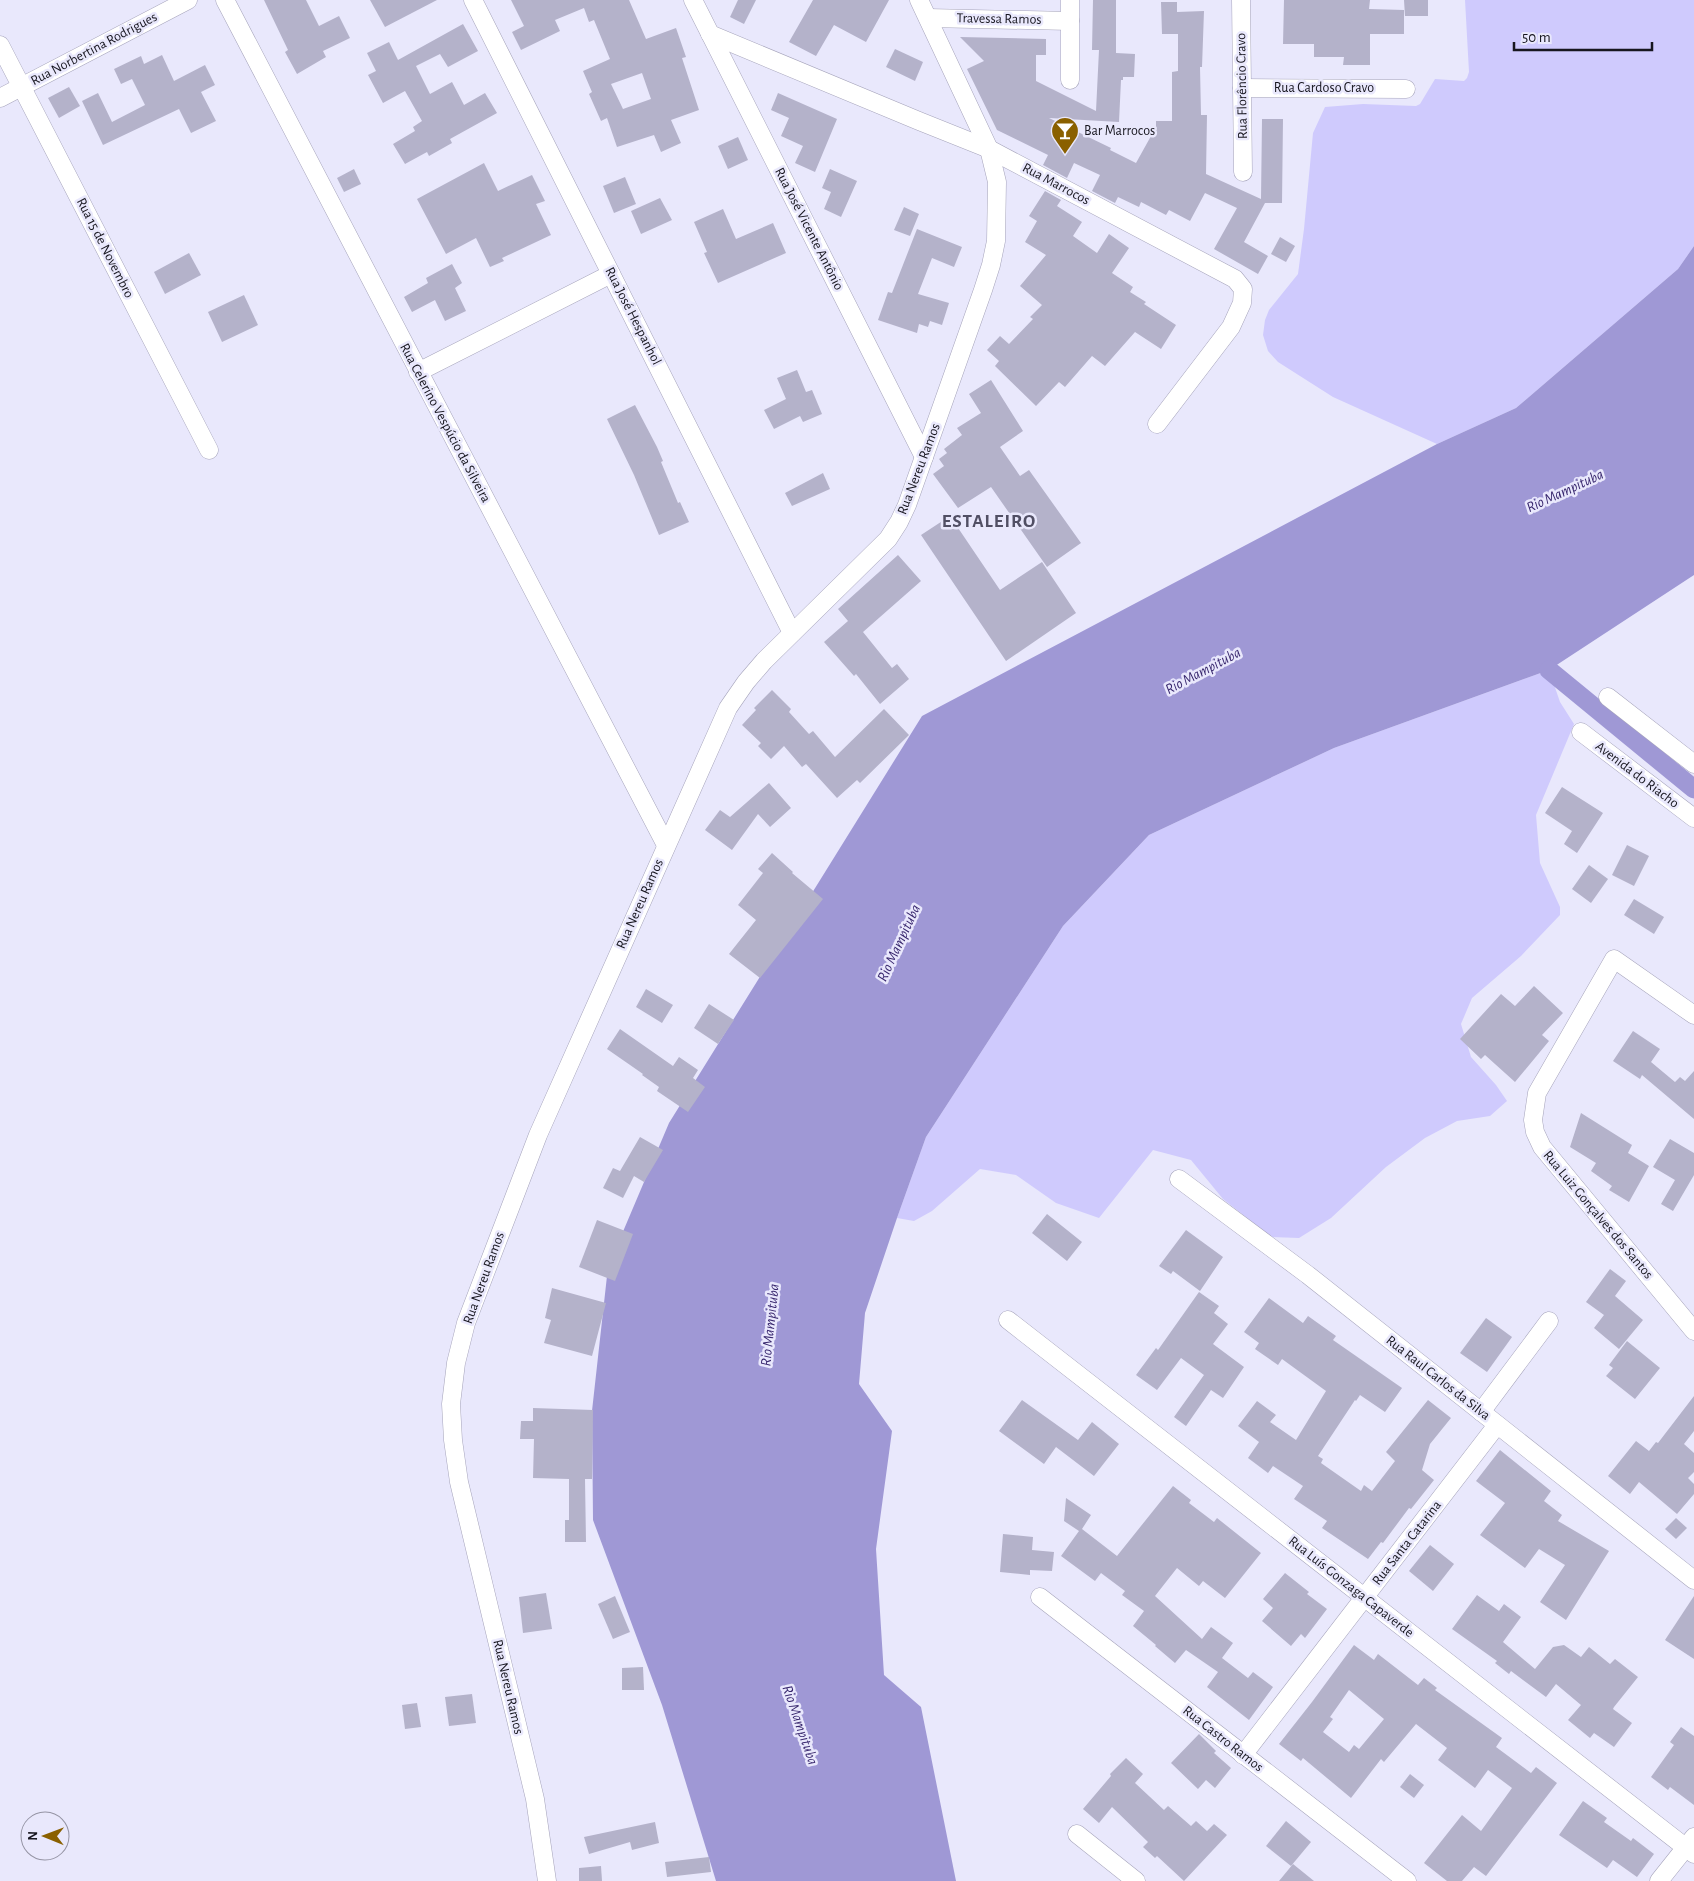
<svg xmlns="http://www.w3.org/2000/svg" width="1694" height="1881" font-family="'Alegreya Sans',sans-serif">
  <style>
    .green { fill: #cfcafd }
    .water { fill: #9f98d5 }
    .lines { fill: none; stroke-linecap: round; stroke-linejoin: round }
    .canal { stroke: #9f98d5; stroke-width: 19 }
    .building { fill: #b4b2ca; fill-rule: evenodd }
    .minor-casing { stroke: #a6a4bb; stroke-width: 19 }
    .minor { stroke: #fff; stroke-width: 18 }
    .labels { text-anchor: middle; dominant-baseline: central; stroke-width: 5; stroke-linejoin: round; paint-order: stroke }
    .street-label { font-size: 14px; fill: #17161f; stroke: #e9e8fc }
    .poi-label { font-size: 14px; fill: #17161f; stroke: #e9e8fc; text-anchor: start }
    .water-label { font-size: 15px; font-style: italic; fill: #37266d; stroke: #e9e8fc }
    .district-label { font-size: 19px; font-weight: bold; letter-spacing: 1px; fill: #514f64; stroke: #e9e8fc }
  </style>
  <rect width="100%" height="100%" fill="#e9e8fc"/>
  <g class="green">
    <path d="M 1465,0 L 1694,0 L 1694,246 L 1678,269 L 1516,408 L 1437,444 L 1333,397 L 1278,362 L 1268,351 L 1263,335 L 1265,320 L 1269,310 L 1298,274 L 1304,229 L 1313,133 L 1325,107 L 1363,104 L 1416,106 L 1420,104 L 1435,79 L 1464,81 L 1467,78 L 1469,72 Z"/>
    <path d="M 1549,670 L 1560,702 L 1574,724 L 1536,815 L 1540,863 L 1560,907 L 1560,915 L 1521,956 L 1472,998 L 1461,1024 L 1471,1057 L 1496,1085 L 1507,1101 L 1490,1116 L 1457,1121 L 1425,1138 L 1386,1167 L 1331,1218 L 1299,1238 L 1271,1237 L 1223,1199 L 1191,1160 L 1153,1150 L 1099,1218 L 1056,1203 L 1016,1175 L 980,1169 L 932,1211 L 914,1221 L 897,1218 L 926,1137 L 1063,926 L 1149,835 L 1334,748 Z"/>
  </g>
  <path class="water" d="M 1694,246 L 1694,575 L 1549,670 L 1334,748 L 1149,835 L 1063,926 L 926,1137 L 897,1218 L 865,1313 L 859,1384 L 892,1431 L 876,1549 L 884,1675 L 921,1707 L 956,1881 L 716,1881 L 662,1705 L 593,1520 L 592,1411 L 608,1267 L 669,1123 L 922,716 L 1437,444 L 1516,408 L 1678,269 Z"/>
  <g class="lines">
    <path class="canal" d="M 1549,670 L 1694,789"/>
  </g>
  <g class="building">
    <path d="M 264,0 L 306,0 L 319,26 L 339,16 L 350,38 L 323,51 L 326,57 L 297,74 L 285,52 L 288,50 Z"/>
    <path d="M 370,0 L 437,0 L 385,27 Z"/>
    <path d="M 511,0 L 629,0 L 646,39 L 676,28 L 686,57 L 682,58 L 699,110 L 671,120 L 681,143 L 661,152 L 654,135 L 617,147 L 607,118 L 601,121 L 589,94 L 592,92 L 583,71 L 610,59 L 594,20 L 589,22 L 584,8 L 555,20 L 560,31 L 521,50 L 512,32 L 524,26 ZM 642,73 L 651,99 L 623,109 L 611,84 Z"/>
    <path d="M 738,0 L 756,0 L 744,24 L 730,17 Z"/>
    <path d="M 813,0 L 889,0 L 866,42 L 834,25 L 816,56 L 789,42 Z"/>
    <path d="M 1093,0 L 1116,0 L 1116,53 L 1135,54 L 1134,77 L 1123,77 L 1123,80 L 1121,80 L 1119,122 L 1049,118 L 1111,148 L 1110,150 L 1136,163 L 1156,127 L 1156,121 L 1172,121 L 1172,72 L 1178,71 L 1178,34 L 1162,34 L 1161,2 L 1177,2 L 1177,12 L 1204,11 L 1202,67 L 1200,67 L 1201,115 L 1207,115 L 1206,174 L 1261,199 L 1262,119 L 1283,119 L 1282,203 L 1265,203 L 1244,242 L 1268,256 L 1258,274 L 1214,249 L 1237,208 L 1205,193 L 1190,221 L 1169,210 L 1166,215 L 1141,202 L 1139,207 L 1118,197 L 1115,203 L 1092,191 L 1100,175 L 1074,163 L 1067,178 L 1043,165 L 1048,155 L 997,130 L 967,69 L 984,61 L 960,37 L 1046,39 L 1046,55 L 1036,55 L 1036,81 L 1096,111 L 1099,50 L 1092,50 Z"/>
    <path d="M 1284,0 L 1370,0 L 1369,9 L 1404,10 L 1404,34 L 1370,34 L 1370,65 L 1343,65 L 1344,57 L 1314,57 L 1314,44 L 1283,44 Z"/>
    <path d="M 1404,0 L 1428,0 L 1428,16 L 1405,16 Z"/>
    <path d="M 463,24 L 478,51 L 448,67 L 440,54 L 416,66 L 430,94 L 452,82 L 464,105 L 485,93 L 497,113 L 450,139 L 452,143 L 429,156 L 427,152 L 405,164 L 393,144 L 415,131 L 413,127 L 422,121 L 405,91 L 383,103 L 368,75 L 376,71 L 367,53 L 389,42 L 398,60 Z"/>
    <path d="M 895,49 L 923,62 L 915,81 L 886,67 Z"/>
    <path d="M 162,55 L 174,81 L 205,65 L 215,85 L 201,92 L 216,121 L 191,133 L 179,109 L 103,145 L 82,101 L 98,93 L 112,122 L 145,105 L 132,79 L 121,84 L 114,69 L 141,56 L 144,64 Z"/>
    <path d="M 69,87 L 80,106 L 59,118 L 48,98 Z"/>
    <path d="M 778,93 L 837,119 L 815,172 L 795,163 L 803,146 L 781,136 L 789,118 L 771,110 Z"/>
    <path d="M 738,137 L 748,160 L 728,169 L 718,146 Z"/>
    <path d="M 484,163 L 498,191 L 532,175 L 545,201 L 536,204 L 551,235 L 502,258 L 504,261 L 490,267 L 476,238 L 446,254 L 417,199 Z"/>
    <path d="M 354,169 L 361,184 L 344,192 L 337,178 Z"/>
    <path d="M 830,169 L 857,181 L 841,217 L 824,209 L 831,192 L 822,188 Z"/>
    <path d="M 625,177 L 636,204 L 614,213 L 603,186 Z"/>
    <path d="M 1045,191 L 1061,200 L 1057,206 L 1082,222 L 1073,236 L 1097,253 L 1109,234 L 1129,248 L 1112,273 L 1133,287 L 1130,292 L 1146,302 L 1144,304 L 1176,325 L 1161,349 L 1135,332 L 1105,366 L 1092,356 L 1065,387 L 1059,382 L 1036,406 L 995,366 L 999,361 L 987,350 L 1000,336 L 1009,344 L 1033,319 L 1030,317 L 1042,305 L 1020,286 L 1046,255 L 1025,242 L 1037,221 L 1029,216 Z"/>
    <path d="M 660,198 L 672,220 L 641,234 L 631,211 Z"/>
    <path d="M 904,207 L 919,214 L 910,236 L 894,230 Z"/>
    <path d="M 723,209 L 736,239 L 773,223 L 786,253 L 718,283 L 704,253 L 707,252 L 694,222 Z"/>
    <path d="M 917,229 L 962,247 L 954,267 L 932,258 L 918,294 L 949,303 L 942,325 L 930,321 L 928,327 L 919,324 L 917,333 L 878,320 L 888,292 L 892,293 Z"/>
    <path d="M 1280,237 L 1295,246 L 1286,262 L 1271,254 Z"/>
    <path d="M 189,253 L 201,275 L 165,294 L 154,272 Z"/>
    <path d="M 452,264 L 462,283 L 455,288 L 466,311 L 445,321 L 435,300 L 412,312 L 404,297 L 428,283 L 426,278 Z"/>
    <path d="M 244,295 L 258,325 L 222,342 L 208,312 Z"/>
    <path d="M 797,370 L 806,392 L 812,390 L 822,414 L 803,422 L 800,416 L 774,429 L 764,410 L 786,399 L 777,378 Z"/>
    <path d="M 991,380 L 1023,431 L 1000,447 L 1020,476 L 1029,470 L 1081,543 L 1047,567 L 991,487 L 958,508 L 933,474 L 944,466 L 939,459 L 947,453 L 944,449 L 962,435 L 957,428 L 981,413 L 969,394 Z"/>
    <path d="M 635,405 L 657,447 L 663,461 L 661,462 L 678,503 L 680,502 L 689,522 L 659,535 L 634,475 L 607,419 Z"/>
    <path d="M 823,473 L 830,489 L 792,506 L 785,493 Z"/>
    <path d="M 950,516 L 1000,590 L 1042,562 L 1076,613 L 1006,661 L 921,535 Z"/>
    <path d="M 898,555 L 921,581 L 863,632 L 892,668 L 897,664 L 909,679 L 880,704 L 856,674 L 854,676 L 824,642 L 848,621 L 838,609 Z"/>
    <path d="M 772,690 L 791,709 L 789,712 L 809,734 L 813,731 L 835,757 L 884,709 L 909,735 L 860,783 L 857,780 L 837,798 L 806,764 L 802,767 L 784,746 L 771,759 L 758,746 L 761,743 L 742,725 L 756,710 L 754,708 Z"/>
    <path d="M 769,783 L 791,808 L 770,827 L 758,814 L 732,850 L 705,830 L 720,810 L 730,817 Z"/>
    <path d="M 1562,787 L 1603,813 L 1577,853 L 1564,844 L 1572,831 L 1545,813 Z"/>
    <path d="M 1627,845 L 1649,856 L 1634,886 L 1612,875 Z"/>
    <path d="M 772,853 L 793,872 L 792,873 L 823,899 L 760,978 L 729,954 L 756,920 L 738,905 L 763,873 L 758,869 Z"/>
    <path d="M 1589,865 L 1608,879 L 1591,903 L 1572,889 Z"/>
    <path d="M 1634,899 L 1664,917 L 1654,934 L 1624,915 Z"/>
    <path d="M 1534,986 L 1563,1013 L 1542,1035 L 1549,1041 L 1515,1082 L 1485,1055 L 1481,1059 L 1460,1039 L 1501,994 L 1515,1006 Z"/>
    <path d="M 646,989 L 673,1005 L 662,1023 L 636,1007 Z"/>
    <path d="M 709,1004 L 734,1020 L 718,1044 L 694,1028 Z"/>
    <path d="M 620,1029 L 673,1066 L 679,1057 L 698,1070 L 693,1078 L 705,1087 L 688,1112 L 657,1091 L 659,1087 L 642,1075 L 643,1074 L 607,1049 Z"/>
    <path d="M 1633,1031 L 1660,1049 L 1651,1062 L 1675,1082 L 1680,1077 L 1685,1081 L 1694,1071 L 1694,1119 L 1642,1075 L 1640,1079 L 1613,1061 Z"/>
    <path d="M 1581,1113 L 1632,1145 L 1628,1153 L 1649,1166 L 1629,1202 L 1609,1190 L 1612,1186 L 1591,1171 L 1596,1163 L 1570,1147 Z"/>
    <path d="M 640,1137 L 663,1150 L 644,1182 L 634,1176 L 623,1198 L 603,1188 L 613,1168 L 620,1171 Z"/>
    <path d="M 1670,1139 L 1694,1153 L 1694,1175 L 1673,1211 L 1661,1204 L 1675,1180 L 1653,1167 Z"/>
    <path d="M 1047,1214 L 1082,1242 L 1067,1261 L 1032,1233 Z"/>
    <path d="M 597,1220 L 633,1234 L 615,1281 L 579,1267 Z"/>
    <path d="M 1186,1230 L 1223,1257 L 1200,1291 L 1173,1271 L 1171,1274 L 1159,1266 Z"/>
    <path d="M 1610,1269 L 1626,1281 L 1615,1296 L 1643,1320 L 1619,1349 L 1594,1328 L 1604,1315 L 1586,1302 Z"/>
    <path d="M 552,1288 L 606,1303 L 592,1356 L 544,1343 L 551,1320 L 545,1318 Z"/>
    <path d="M 1199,1292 L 1219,1306 L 1214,1313 L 1228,1324 L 1213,1344 L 1244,1367 L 1223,1398 L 1211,1390 L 1186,1426 L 1174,1417 L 1204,1375 L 1181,1358 L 1157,1390 L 1136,1375 L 1156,1348 L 1158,1350 Z"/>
    <path d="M 1269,1298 L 1303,1323 L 1308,1316 L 1336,1336 L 1333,1340 L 1402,1388 L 1385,1412 L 1360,1395 L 1356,1401 L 1355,1400 L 1318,1456 L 1323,1459 L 1321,1463 L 1361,1491 L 1364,1485 L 1372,1491 L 1395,1461 L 1386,1452 L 1428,1400 L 1451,1418 L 1430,1444 L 1422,1470 L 1434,1480 L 1411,1509 L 1409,1508 L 1383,1543 L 1381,1542 L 1368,1559 L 1322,1528 L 1327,1521 L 1294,1499 L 1303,1486 L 1273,1466 L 1268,1473 L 1248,1458 L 1259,1442 L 1238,1426 L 1257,1401 L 1276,1415 L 1270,1422 L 1296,1440 L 1326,1391 L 1282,1359 L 1278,1365 L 1255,1349 L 1259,1343 L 1244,1332 Z"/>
    <path d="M 1486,1318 L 1512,1337 L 1487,1372 L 1460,1353 Z"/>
    <path d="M 1627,1341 L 1660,1368 L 1635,1399 L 1606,1376 L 1613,1368 L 1609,1365 Z"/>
    <path d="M 1694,1396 L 1694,1431 L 1684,1444 L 1694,1453 L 1694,1472 L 1688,1478 L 1694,1484 L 1694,1494 L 1677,1514 L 1639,1482 L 1630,1494 L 1608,1476 L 1636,1441 L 1649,1451 L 1656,1442 L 1658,1443 Z"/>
    <path d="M 1022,1400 L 1078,1440 L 1092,1422 L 1119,1444 L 1094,1476 L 1056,1447 L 1044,1464 L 999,1431 Z"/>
    <path d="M 533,1408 L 593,1410 L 592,1479 L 585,1479 L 586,1542 L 565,1542 L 565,1520 L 569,1520 L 569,1479 L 533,1478 L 534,1439 L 520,1439 L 521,1421 L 533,1421 Z"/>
    <path d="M 1500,1450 L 1551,1491 L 1544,1501 L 1562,1515 L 1558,1521 L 1609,1551 L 1566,1620 L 1540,1602 L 1565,1565 L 1539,1549 L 1525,1568 L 1480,1535 L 1505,1503 L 1476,1481 Z"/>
    <path d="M 1173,1486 L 1191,1500 L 1189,1503 L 1214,1522 L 1217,1518 L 1261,1553 L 1225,1598 L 1203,1581 L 1199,1586 L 1177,1568 L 1155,1596 L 1202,1639 L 1211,1627 L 1233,1643 L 1222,1658 L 1248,1678 L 1253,1672 L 1273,1687 L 1249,1720 L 1207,1687 L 1218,1672 L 1186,1650 L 1175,1663 L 1155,1646 L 1156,1645 L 1133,1626 L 1144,1611 L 1122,1595 L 1125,1591 L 1101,1573 L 1095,1581 L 1061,1556 L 1079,1531 L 1064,1521 L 1066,1498 L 1091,1515 L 1082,1529 L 1117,1556 Z"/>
    <path d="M 1676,1518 L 1687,1528 L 1676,1539 L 1665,1529 Z"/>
    <path d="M 1003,1534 L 1033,1537 L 1032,1550 L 1054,1552 L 1052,1571 L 1030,1570 L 1030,1575 L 1000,1572 Z"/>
    <path d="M 1430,1545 L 1454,1564 L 1433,1591 L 1409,1571 Z"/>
    <path d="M 1285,1573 L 1309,1592 L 1307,1594 L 1327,1609 L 1305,1638 L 1301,1634 L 1291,1646 L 1262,1621 L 1273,1608 L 1263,1599 Z"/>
    <path d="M 546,1593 L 552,1629 L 523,1633 L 519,1597 Z"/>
    <path d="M 1477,1595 L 1499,1611 L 1504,1604 L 1521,1617 L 1503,1642 L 1535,1669 L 1553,1647 L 1564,1645 L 1581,1657 L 1589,1647 L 1610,1664 L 1615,1659 L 1638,1677 L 1614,1707 L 1613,1709 L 1632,1723 L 1614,1747 L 1594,1733 L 1590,1738 L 1568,1720 L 1581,1705 L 1556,1684 L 1546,1697 L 1511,1671 L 1509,1674 L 1495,1663 L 1497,1661 L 1452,1629 Z"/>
    <path d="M 615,1596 L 630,1632 L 613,1639 L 598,1604 Z"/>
    <path d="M 1694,1596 L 1694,1659 L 1665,1640 Z"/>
    <path d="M 1354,1645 L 1374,1660 L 1378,1654 L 1418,1685 L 1424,1678 L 1437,1688 L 1435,1690 L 1502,1738 L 1496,1747 L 1531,1773 L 1536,1767 L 1557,1783 L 1486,1876 L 1474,1867 L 1462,1881 L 1447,1881 L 1424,1863 L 1462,1815 L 1481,1831 L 1512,1788 L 1488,1770 L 1475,1788 L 1438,1760 L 1447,1748 L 1416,1724 L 1384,1762 L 1381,1759 L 1351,1798 L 1303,1758 L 1301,1761 L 1279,1744 L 1312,1702 ZM 1349,1690 L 1384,1719 L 1359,1749 L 1354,1745 L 1349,1752 L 1323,1732 L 1333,1719 L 1330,1717 Z"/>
    <path d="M 643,1667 L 644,1690 L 622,1690 L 622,1668 Z"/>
    <path d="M 472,1694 L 476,1723 L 449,1726 L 445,1697 Z"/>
    <path d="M 417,1703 L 421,1727 L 405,1729 L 402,1705 Z"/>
    <path d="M 1681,1727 L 1694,1736 L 1694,1805 L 1670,1787 L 1668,1790 L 1651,1777 L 1674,1745 L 1670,1742 Z"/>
    <path d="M 1199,1734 L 1216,1751 L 1214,1753 L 1231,1768 L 1215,1788 L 1206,1780 L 1198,1789 L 1171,1763 Z"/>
    <path d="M 1126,1758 L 1143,1774 L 1135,1783 L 1164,1810 L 1168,1806 L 1191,1826 L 1196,1821 L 1207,1831 L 1214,1824 L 1227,1835 L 1184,1881 L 1157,1856 L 1155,1858 L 1143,1847 L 1148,1842 L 1112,1807 L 1099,1823 L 1083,1809 L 1111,1776 L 1110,1774 Z"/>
    <path d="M 1410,1774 L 1424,1785 L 1414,1798 L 1400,1787 Z"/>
    <path d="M 1583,1801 L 1607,1818 L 1604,1822 L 1631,1841 L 1633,1838 L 1654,1854 L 1637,1877 L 1613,1860 L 1607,1868 L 1559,1835 Z"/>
    <path d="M 1286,1821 L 1311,1842 L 1291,1866 L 1266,1846 Z"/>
    <path d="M 655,1822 L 659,1843 L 632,1850 L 630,1842 L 589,1854 L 584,1837 Z"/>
    <path d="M 709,1857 L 711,1872 L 667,1877 L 665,1862 Z"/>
    <path d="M 1293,1864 L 1314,1881 L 1279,1881 Z"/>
    <path d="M 601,1866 L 602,1881 L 579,1881 L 579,1868 Z"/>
  </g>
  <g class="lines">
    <defs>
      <g id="minor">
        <path d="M 225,0 L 666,845"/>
        <path d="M 473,0 L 792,633"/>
        <path d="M 693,0 L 924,457"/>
        <path d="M 1070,0 L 1070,80"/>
        <path d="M 1241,0 L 1243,172"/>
        <path d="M 928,18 L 1070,21"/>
        <path d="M 710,34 L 919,121 L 989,149 L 1235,279 L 1243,289 L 1242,303 L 1231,327 L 1157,424"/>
        <path d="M 0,45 L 209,450"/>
        <path d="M 1242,88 L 1406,89"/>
        <path d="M 0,98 L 188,0"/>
        <path d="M 418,372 L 611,274"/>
        <path d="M 1608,697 L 1694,764"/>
        <path d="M 1581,732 L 1694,818"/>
        <path d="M 1694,1015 L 1614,959 L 1537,1093 L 1533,1120 L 1535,1132 L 1542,1147 L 1694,1331"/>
        <path d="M 1179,1179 L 1308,1275 L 1694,1580"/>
        <path d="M 1008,1320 L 1694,1854"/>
        <path d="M 1481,1412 L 1549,1321"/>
        <path d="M 1040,1597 L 1407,1881"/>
        <path d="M 1243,1755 L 1497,1425"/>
        <path d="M 1077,1834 L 1136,1881"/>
        <path d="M 547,1881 L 535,1799 L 459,1482 L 453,1440 L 451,1404 L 456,1363 L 466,1323 L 538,1135 L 728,708 L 746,682 L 764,661 L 888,539 L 899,522 L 907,505 L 983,290 L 991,265 L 996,241 L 997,182 L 989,149 L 919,0"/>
        <path d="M 1659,1881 L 1694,1837"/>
      </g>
    </defs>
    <use href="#minor" class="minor-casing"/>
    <use href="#minor" class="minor"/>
  </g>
  <defs>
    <symbol id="bar-pin" viewBox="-11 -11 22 30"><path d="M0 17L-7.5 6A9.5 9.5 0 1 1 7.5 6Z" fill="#8a6000" stroke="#e9e8fc"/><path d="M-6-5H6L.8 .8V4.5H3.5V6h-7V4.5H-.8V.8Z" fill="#fff"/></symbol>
  </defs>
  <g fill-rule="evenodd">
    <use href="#bar-pin" x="1049" y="115" width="32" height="43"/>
  </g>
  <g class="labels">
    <g class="street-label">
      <text transform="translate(999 19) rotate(1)">Travessa Ramos</text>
      <text transform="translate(94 49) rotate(-28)">Rua Norbertina Rodrigues</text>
      <text transform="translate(1242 86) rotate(-91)">Rua Florêncio Cravo</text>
      <text x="1324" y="88">Rua Cardoso Cravo</text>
      <text transform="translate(1056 184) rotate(28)">Rua Marrocos</text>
      <text transform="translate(809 229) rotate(63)">Rua José Vicente Antônio</text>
      <text transform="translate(105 248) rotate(63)">Rua 15 de Novembro</text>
      <text transform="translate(633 316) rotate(63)">Rua José Hespanhol</text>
      <text transform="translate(445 423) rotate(62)">Rua Celerino Vespúcio da Silveira</text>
      <text transform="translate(919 469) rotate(-69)">Rua Nereu Ramos</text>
      <text transform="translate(1637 775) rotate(37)">Avenida do Riacho</text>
      <text transform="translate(640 904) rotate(-66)">Rua Nereu Ramos</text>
      <text transform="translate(1598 1215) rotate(50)">Rua Luiz Gonçalves dos Santos</text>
      <text transform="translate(484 1278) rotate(-70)">Rua Nereu Ramos</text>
      <text transform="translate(1438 1378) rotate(38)">Rua Raul Carlos da Silva</text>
      <text transform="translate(1407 1543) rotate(-52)">Rua Santa Catarina</text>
      <text transform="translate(1351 1587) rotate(38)">Rua Luís Gonzaga Capaverde</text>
      <text transform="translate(508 1687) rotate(77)">Rua Nereu Ramos</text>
      <text transform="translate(1223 1739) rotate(38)">Rua Castro Ramos</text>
    </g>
    <g class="poi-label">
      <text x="1084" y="131">Bar Marrocos</text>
    </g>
    <g class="water-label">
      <text transform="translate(1565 491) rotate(-25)">Rio Mampituba</text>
      <text transform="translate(1203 671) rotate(-28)">Rio Mampituba</text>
      <text transform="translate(899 943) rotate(-65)">Rio Mampituba</text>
      <text transform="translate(770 1325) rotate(-84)">Rio Mampituba</text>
      <text transform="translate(800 1725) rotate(71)">Rio Mampituba</text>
    </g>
    <g class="district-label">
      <text x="989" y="521">ESTALEIRO</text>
    </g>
  </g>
  <g transform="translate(45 1836) rotate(271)"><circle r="24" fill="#e9e8fc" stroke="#9594a4"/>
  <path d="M0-4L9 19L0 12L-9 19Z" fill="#8a6000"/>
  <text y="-8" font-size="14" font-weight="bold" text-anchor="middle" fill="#17161f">N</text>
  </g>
  <path d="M1514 42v8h138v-8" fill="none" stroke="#17161f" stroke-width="2.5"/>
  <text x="1522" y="42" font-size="15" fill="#17161f" stroke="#e9e8fc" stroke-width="4" paint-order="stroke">50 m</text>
</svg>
